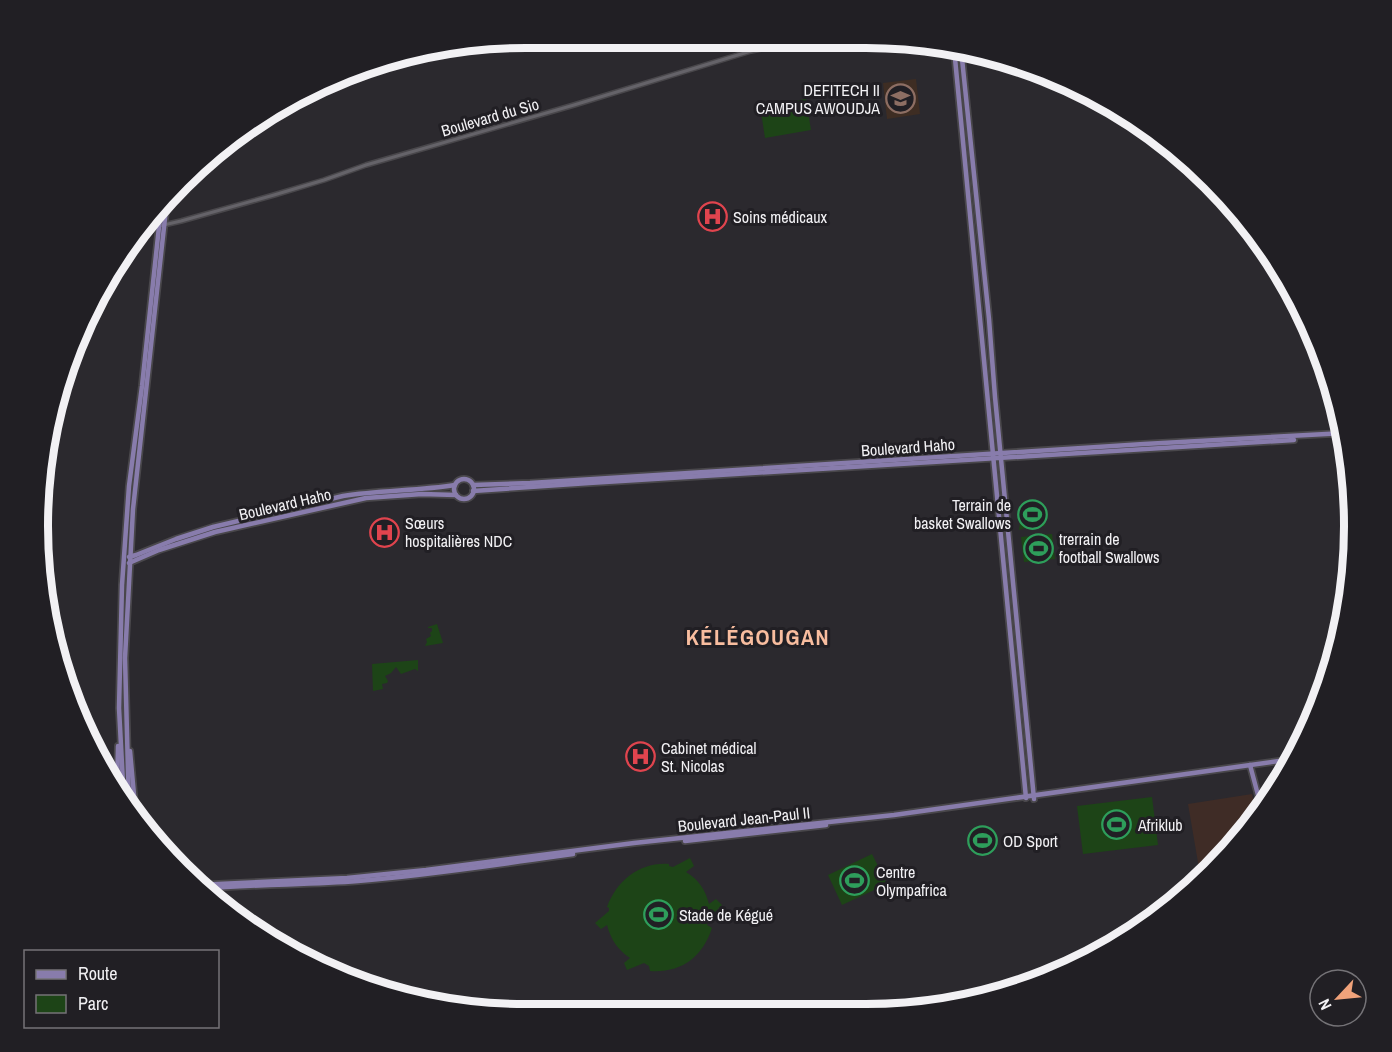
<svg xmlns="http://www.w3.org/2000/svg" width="1392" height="1052" font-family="'Archivo Narrow',sans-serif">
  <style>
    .education { fill: #3e2d23 }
    .medical { fill: #3f2c26 }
    .green { fill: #1d4417 }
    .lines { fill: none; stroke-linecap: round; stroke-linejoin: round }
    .minor-casing { stroke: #49474b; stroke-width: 6 }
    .major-casing { stroke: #49474b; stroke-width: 8 }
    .minor { stroke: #656369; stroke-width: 3 }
    .major { stroke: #887cac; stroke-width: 4.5 }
    .labels { text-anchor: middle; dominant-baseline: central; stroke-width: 6; stroke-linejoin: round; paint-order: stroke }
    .poi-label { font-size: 16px; fill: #f2f1f4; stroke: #211f24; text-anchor: start }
    .street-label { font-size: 16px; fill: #f2f1f4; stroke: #211f24 }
    .district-label { font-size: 22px; font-weight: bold; letter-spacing: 1.5px; fill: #f8bd9f; stroke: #211f24 }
    .rim { fill: none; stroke: #f2f1f4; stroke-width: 8 }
  </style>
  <rect width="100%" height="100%" fill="#2b292e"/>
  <path class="education" d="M 916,79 L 920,114 L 887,119 L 883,83 Z"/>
  <path class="medical" d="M 1252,794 L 1257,816 L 1212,871 L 1201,880 L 1188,804 Z"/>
  <g class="green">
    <path d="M 806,99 L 811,130 L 765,138 L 760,106 Z"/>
    <path d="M 1043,507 L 1045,526 L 1037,526 L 1036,528 L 1031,529 L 1028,527 L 1019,530 L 1020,522 L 1022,520 L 1021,509 Z"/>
    <path d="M 1353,515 L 1353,537 L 1342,538 L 1340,516 Z"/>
    <path d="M 1052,534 L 1055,559 L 1024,562 L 1021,537 Z"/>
    <path d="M 437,624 L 443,643 L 425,646 L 427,642 L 426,639 L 431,636 L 430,633 L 432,631 L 432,628 L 428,628 L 428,627 Z"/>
    <path d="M 418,660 L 418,671 L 415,669 L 401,674 L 396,667 L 391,673 L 385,676 L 388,681 L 387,683 L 382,684 L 383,689 L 373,691 L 372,664 Z"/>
    <path d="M 1152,797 L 1158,845 L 1083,854 L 1077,806 Z"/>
    <path d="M 872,854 L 887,884 L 842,905 L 828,875 Z"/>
    <path d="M 690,858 L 694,866 L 686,872 C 699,880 705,889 709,904 L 716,899 L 722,905 L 709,918 L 707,925 L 712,928 C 702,958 681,973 650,971 L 649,966 L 644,963 L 627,970 L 624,963 L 630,958 C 618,950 611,940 607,925 L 601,929 L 595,923 L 609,911 L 609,908 L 607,907 C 617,880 640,862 669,864 L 669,866 L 673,867 Z"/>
  </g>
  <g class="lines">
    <defs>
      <path id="minor" d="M 159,226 L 181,221 L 274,195 L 324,180 L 366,165 L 574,105 L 751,51 L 799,42 L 830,38"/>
      <g id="major">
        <path d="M 954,48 L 1026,798"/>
        <path d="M 961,49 L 989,319 L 995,397 L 1034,799"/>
        <circle cx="464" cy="489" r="10"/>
        <path d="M 473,485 L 530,483 L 1144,444 L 1345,433"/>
        <path d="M 473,491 L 589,483 L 1294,440"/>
        <path d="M 129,557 L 136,555 L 176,539 L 213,527 L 343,496 C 380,490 418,491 455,485"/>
        <path d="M 129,563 L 159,550 L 215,532 L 366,498 L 422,494 L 456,495"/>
        <path d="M 130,751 L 136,817"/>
        <path d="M 1250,765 L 1262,810"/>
        <path d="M 117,792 L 118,746"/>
        <path d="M 124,802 L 119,708 L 122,585 L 129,486 L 142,386 L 161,208"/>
        <path d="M 129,809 L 125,658 L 133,509 L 167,200"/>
        <path d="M 685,841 L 826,825"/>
        <path d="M 197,885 L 347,878 L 426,870 L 634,843 L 894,815 L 1293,759"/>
        <path d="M 202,889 C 254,884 306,885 358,881 C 430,875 501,864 573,854"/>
      </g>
    </defs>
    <use href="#minor" class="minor-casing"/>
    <use href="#major" class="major-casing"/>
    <use href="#minor" class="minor"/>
    <use href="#major" class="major"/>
  </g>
  <defs>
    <symbol id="university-ring" viewBox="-11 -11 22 22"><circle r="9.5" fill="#211f24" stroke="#8d6e63" stroke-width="1.5"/><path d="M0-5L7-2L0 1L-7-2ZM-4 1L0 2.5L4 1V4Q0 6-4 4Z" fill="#8d6e63"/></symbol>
    <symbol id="hospital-ring" viewBox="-11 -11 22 22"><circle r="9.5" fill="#211f24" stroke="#e0444e" stroke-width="1.5"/><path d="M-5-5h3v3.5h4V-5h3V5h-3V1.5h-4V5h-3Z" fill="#e0444e"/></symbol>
    <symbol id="stadium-ring" viewBox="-11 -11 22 22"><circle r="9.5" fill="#211f24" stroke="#2e9e5b" stroke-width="1.5"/><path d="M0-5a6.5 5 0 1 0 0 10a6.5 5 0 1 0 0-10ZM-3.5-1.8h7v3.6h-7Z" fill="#2e9e5b"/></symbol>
  </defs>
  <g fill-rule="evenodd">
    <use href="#university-ring" x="884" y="82" width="33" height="33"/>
    <use href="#hospital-ring" x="696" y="200" width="33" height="33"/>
    <use href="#stadium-ring" x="1016" y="498" width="33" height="33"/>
    <use href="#hospital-ring" x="368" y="516" width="33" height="33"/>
    <use href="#stadium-ring" x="1022" y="532" width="33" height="33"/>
    <use href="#hospital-ring" x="624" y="740" width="33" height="33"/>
    <use href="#stadium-ring" x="1100" y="808" width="33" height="33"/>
    <use href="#stadium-ring" x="966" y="824" width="33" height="33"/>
    <use href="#stadium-ring" x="838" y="864" width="33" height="33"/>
    <use href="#stadium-ring" x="642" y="898" width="33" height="33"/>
  </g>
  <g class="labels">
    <g class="poi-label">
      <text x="880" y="90" text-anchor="end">DEFITECH II<tspan x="880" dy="18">CAMPUS AWOUDJA</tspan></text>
      <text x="733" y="217">Soins médicaux</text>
      <text x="1011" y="505" text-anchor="end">Terrain de<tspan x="1011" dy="18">basket Swallows</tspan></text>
      <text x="405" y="523">Sœurs<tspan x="405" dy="18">hospitalières NDC</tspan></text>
      <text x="1059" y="539">trerrain de<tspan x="1059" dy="18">football Swallows</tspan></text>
      <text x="661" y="748">Cabinet médical<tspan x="661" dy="18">St. Nicolas</tspan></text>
      <text x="1138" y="825">Afriklub</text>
      <text x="1003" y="841">OD Sport</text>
      <text x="876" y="872">Centre<tspan x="876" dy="18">Olympafrica</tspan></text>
      <text x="679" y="915">Stade de Kégué</text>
    </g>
    <g class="street-label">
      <text transform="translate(490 117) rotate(-16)">Boulevard du Sio</text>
      <text transform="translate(908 447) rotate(-4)">Boulevard Haho</text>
      <text transform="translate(285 504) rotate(-13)">Boulevard Haho</text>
      <text transform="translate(744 819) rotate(-6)">Boulevard Jean-Paul II</text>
    </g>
    <g class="district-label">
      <text x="758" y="637">KÉLÉGOUGAN</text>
    </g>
  </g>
  <path d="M0 0H1392V1052H0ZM526 48H866A478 478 0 0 1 1344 526V526A478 478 0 0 1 866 1004H526A478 478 0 0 1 48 526V526A478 478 0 0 1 526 48Z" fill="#211f24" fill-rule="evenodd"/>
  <path class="rim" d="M526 48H866A478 478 0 0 1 1344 526V526A478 478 0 0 1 866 1004H526A478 478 0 0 1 48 526V526A478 478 0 0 1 526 48Z"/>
  <rect x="24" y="950" width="195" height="78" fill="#211f24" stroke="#757377" stroke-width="1.5"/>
  <rect x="36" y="970" width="30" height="9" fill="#887cac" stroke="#757377" stroke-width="1.5"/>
  <text x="78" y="980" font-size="18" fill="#f2f1f4">Route</text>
  <rect x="36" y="995" width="30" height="18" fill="#1d4417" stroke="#757377" stroke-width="1.5"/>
  <text x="78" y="1010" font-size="18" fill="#f2f1f4">Parc</text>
  <g transform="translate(1338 998) rotate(244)"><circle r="28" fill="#211f24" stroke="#757377" stroke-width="1.5"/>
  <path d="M0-4.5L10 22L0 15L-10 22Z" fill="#f0a27a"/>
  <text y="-9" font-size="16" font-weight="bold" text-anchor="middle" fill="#f2f1f4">N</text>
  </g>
</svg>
